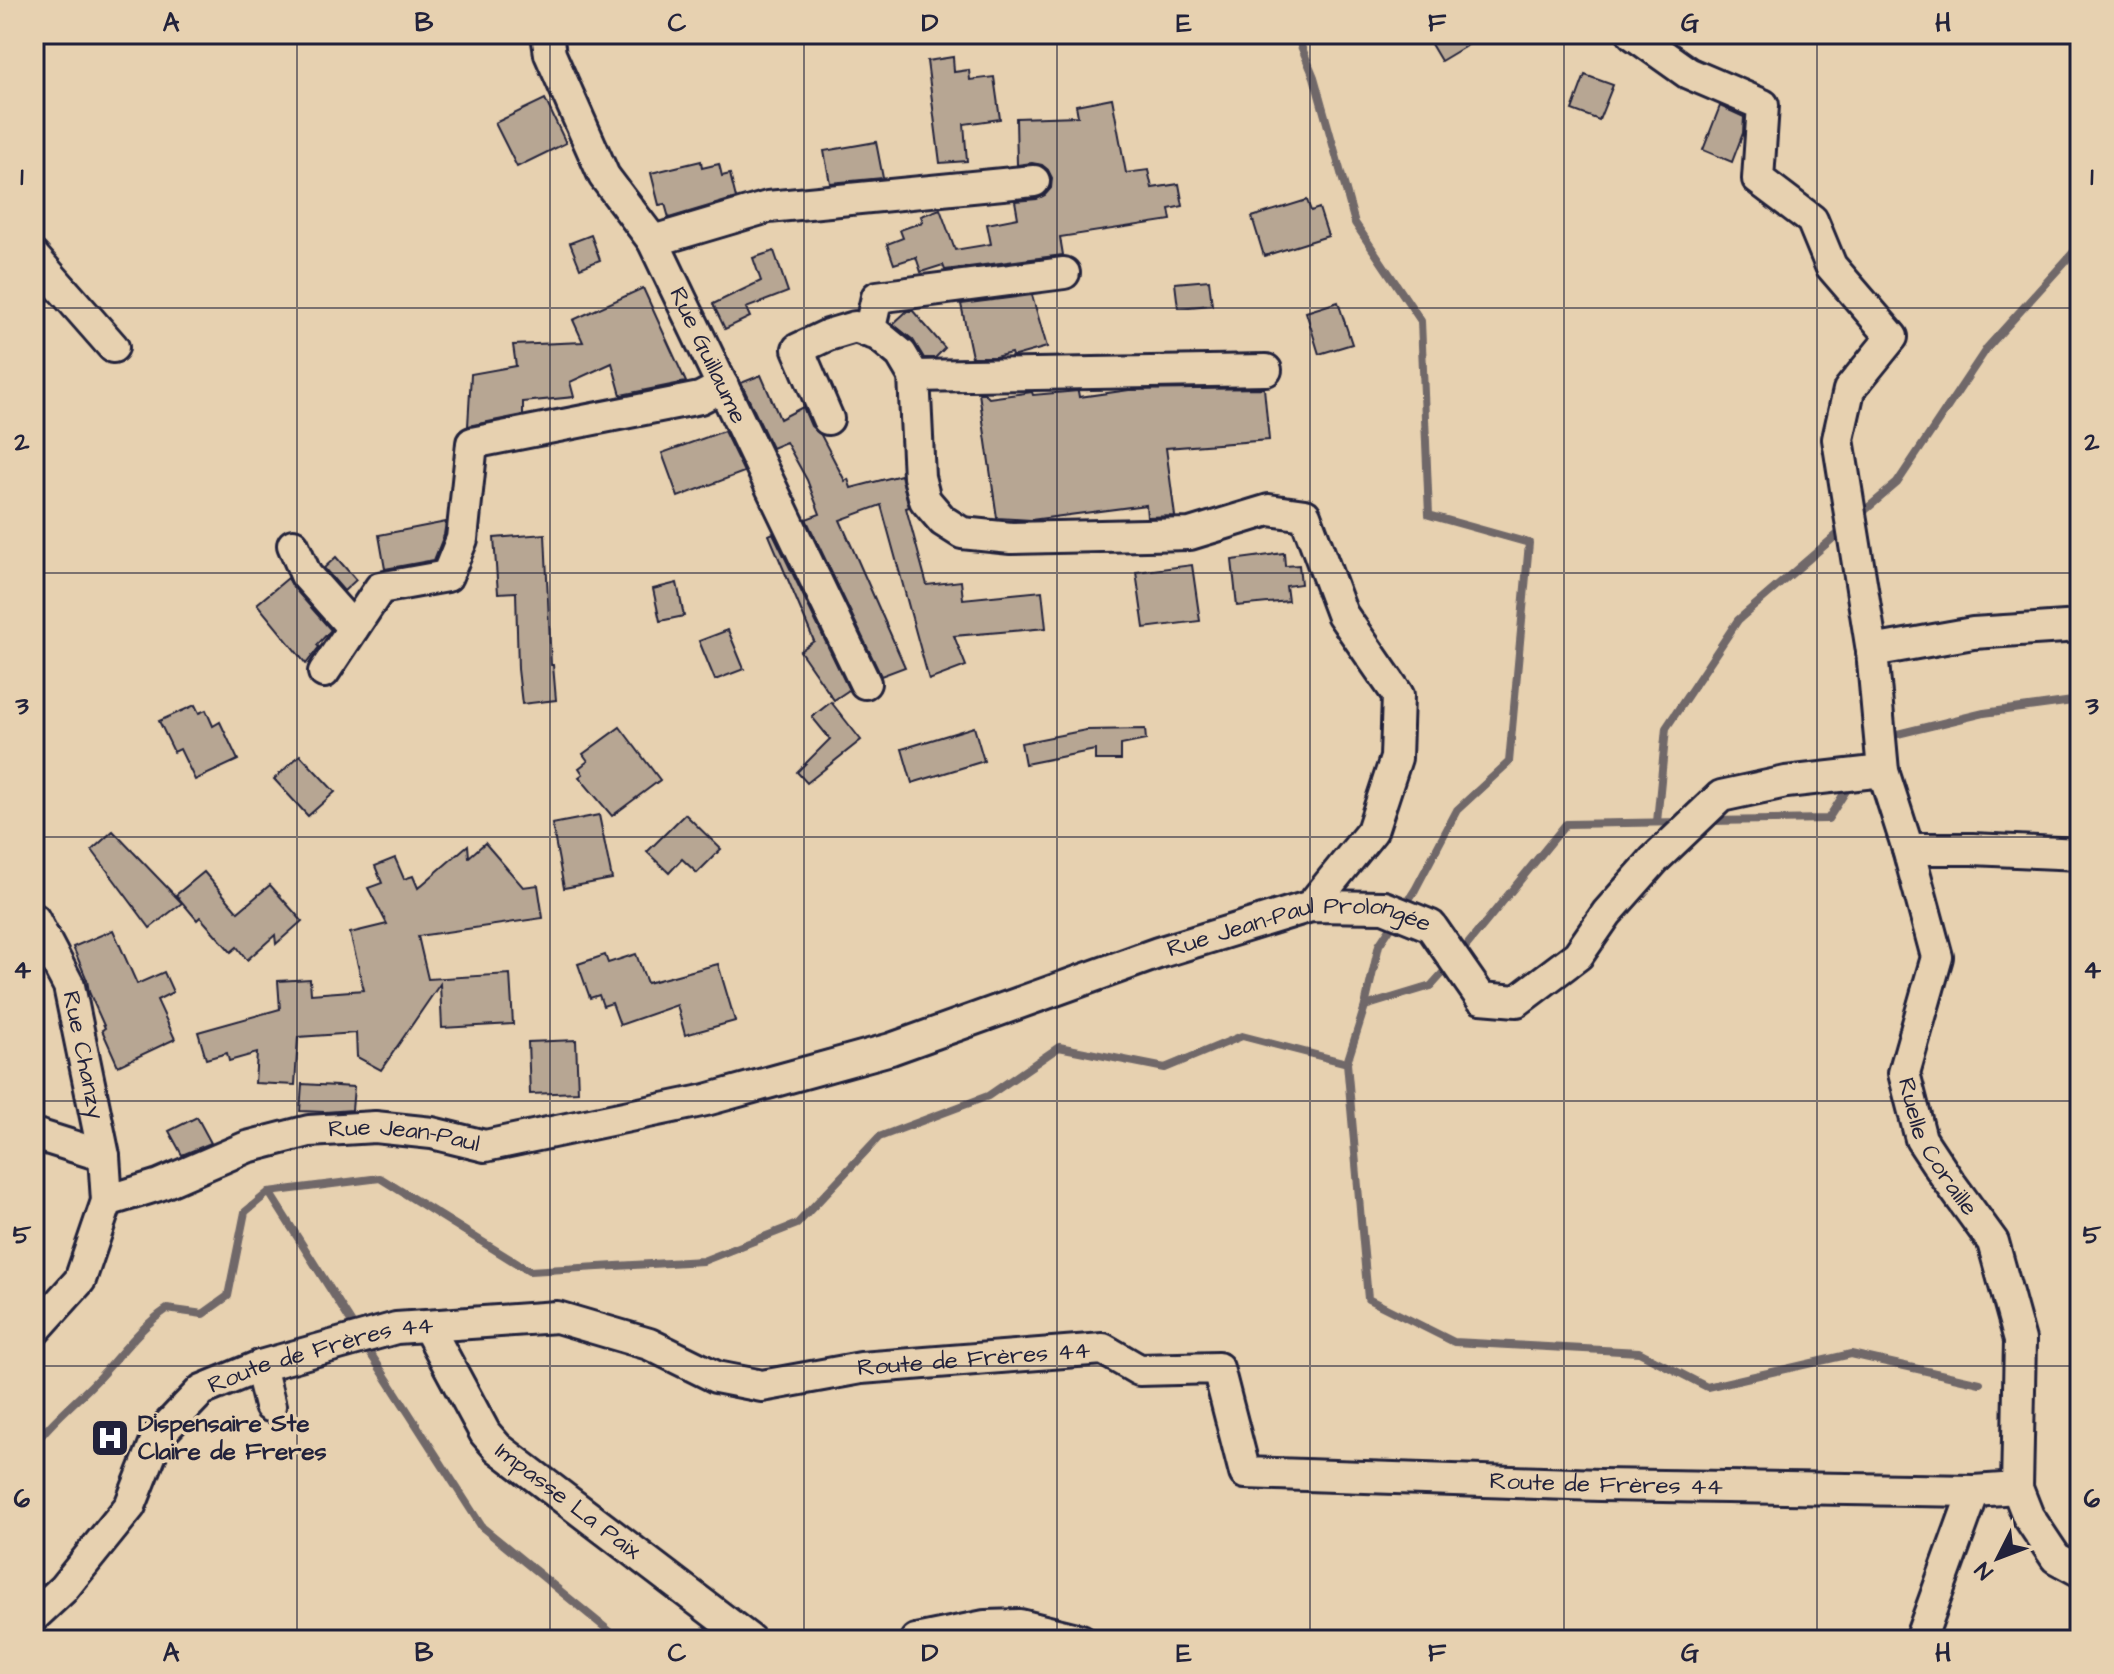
<svg xmlns="http://www.w3.org/2000/svg" width="2114" height="1674" font-family="'Architects Daughter',sans-serif">
  <style>
    .lines { fill: none; stroke-linecap: round; stroke-linejoin: round }
    .stream { stroke: #706769; stroke-width: 8 }
    .building { fill: #b7a693; stroke: #22223b; stroke-width: 2 }
    .minor-casing { stroke: #22223b; stroke-width: 36 }
    .minor { stroke: #e7d1b0; stroke-width: 30 }
    .grid { fill: none; stroke: #22223b; stroke-width: 2; stroke-opacity: 0.55 }
    .labels { text-anchor: middle; dominant-baseline: central; stroke-width: 7; stroke-linejoin: round; paint-order: stroke }
    .street-label { font-size: 24px; fill: #22223b; stroke: #e7d1b0 }
    .poi-label { font-size: 24px; font-weight: bold; fill: #22223b; stroke: #e7d1b0; text-anchor: start }
    .neatline { fill: none; stroke: #22223b; stroke-width: 3 }
    .grid-label { font-size: 26px; text-anchor: middle; font-weight: bold; fill: #22223b }
  </style>
  <rect width="100%" height="100%" fill="#e7d1b0"/>
  <filter id="ink" filterUnits="userSpaceOnUse"><feTurbulence type="fractalNoise" baseFrequency=".0125" numOctaves="2"/><feDisplacementMap in="SourceGraphic" scale="16" xChannelSelector="R" yChannelSelector="G"/><feConvolveMatrix kernelMatrix="1 2 1 2 8 2 1 2 1" color-interpolation-filters="sRGB"/></filter>
  <g filter="url(#ink)">
    <g class="lines">
      <g class="stream">
        <path d="M 1296,34 L 1314,77 L 1355,223 L 1421,321 L 1429,515 L 1529,543 L 1509,762 L 1457,810 L 1415,890 L 1404,907"/>
        <path d="M 1856,518 L 1897,483 L 1987,348 L 2080,245"/>
        <path d="M 1885,737 L 1984,713 L 2080,700"/>
        <path d="M 1709,821 L 1828,819 L 1851,783"/>
        <path d="M 1657,822 L 1666,728 L 1738,620 L 1846,527"/>
        <path d="M 1397,918 L 1379,945 L 1365,1006 L 1347,1063 L 1368,1299 L 1454,1342 L 1639,1352 L 1707,1387 L 1851,1354 L 1980,1383"/>
        <path d="M 1459,955 L 1566,824 L 1683,822"/>
        <path d="M 1365,1006 L 1431,986 L 1450,965"/>
        <path d="M 269,1192 L 358,1333"/>
        <path d="M 365,1345 L 482,1527 L 619,1639 L 625,1640"/>
        <path d="M 34,1445 C 51,1421 75,1403 96,1381 C 119,1357 139,1328 167,1309 L 203,1314 L 228,1296 L 245,1212 L 269,1192 L 380,1178 L 529,1271 L 703,1261 L 797,1224 L 879,1137 L 988,1096 L 1059,1047 L 1165,1068 L 1242,1036 L 1347,1063"/>
      </g>
    </g>
    <g class="building">
      <path d="M 1425,34 L 1486,34 L 1441,61 Z"/>
      <path d="M 953,57 L 954,72 L 969,70 L 970,80 L 994,77 L 1000,119 L 964,124 L 967,161 L 940,163 L 927,61 Z"/>
      <path d="M 1585,75 L 1613,85 L 1599,120 L 1572,110 Z"/>
      <path d="M 1112,98 L 1126,173 L 1148,170 L 1152,188 L 1179,184 L 1183,206 L 1169,209 L 1171,220 L 1060,237 L 1063,255 L 945,270 L 943,265 L 921,272 L 916,257 L 894,264 L 887,244 L 903,238 L 900,230 L 923,222 L 921,216 L 940,209 L 955,250 L 991,244 L 987,224 L 1018,218 L 1015,201 L 1037,199 L 1045,195 L 1051,188 L 1052,178 L 1048,170 L 1042,165 L 1032,163 L 1017,165 L 1016,118 L 1078,116 L 1076,105 Z"/>
      <path d="M 545,99 L 566,143 L 517,167 L 495,123 Z"/>
      <path d="M 1720,106 L 1744,117 L 1743,133 L 1732,162 L 1703,150 Z"/>
      <path d="M 876,142 L 883,178 L 830,183 L 824,151 Z"/>
      <path d="M 701,161 L 702,168 L 719,164 L 722,176 L 730,174 L 736,198 L 669,218 L 665,204 L 659,205 L 651,173 Z"/>
      <path d="M 1307,200 L 1311,211 L 1319,208 L 1328,236 L 1264,256 L 1252,217 Z"/>
      <path d="M 591,235 L 600,260 L 580,268 L 570,243 Z"/>
      <path d="M 774,251 L 788,292 L 746,308 L 750,317 L 725,329 L 713,304 L 761,281 L 753,258 Z"/>
      <path d="M 1209,280 L 1212,305 L 1178,308 L 1175,283 Z"/>
      <path d="M 643,288 L 686,382 L 621,395 L 612,363 L 570,382 L 574,397 L 523,402 L 523,415 L 468,426 L 471,374 L 516,366 L 513,345 L 583,342 L 573,320 Z"/>
      <path d="M 1032,295 L 1047,347 L 1015,356 L 1012,356 L 1011,353 L 995,357 L 972,357 L 961,304 Z"/>
      <path d="M 1338,302 L 1352,344 L 1319,354 L 1306,312 Z"/>
      <path d="M 907,311 L 913,311 L 945,348 L 935,358 L 924,358 L 913,340 L 893,324 Z"/>
      <path d="M 761,375 L 780,419 L 803,407 L 811,426 L 821,435 L 845,481 L 848,479 L 851,488 L 901,475 L 909,507 L 906,508 L 927,585 L 961,581 L 963,599 L 1042,591 L 1046,628 L 954,636 L 966,666 L 929,680 L 881,505 L 840,520 L 905,667 L 881,676 L 806,519 L 820,514 L 807,480 L 786,442 L 772,448 L 741,383 Z"/>
      <path d="M 1264,388 L 1269,440 L 1166,448 L 1175,516 L 1147,517 L 1146,505 L 1031,520 L 997,518 L 979,393 L 984,393 L 989,398 L 1032,392 L 1033,395 L 1078,391 L 1079,397 L 1129,390 Z"/>
      <path d="M 724,431 L 744,472 L 678,497 L 662,453 Z"/>
      <path d="M 446,522 L 444,535 L 434,560 L 385,569 L 379,535 Z"/>
      <path d="M 773,533 L 849,690 L 834,700 L 800,651 L 814,641 L 769,535 Z"/>
      <path d="M 545,534 L 551,665 L 553,665 L 556,700 L 522,704 L 518,669 L 516,592 L 498,593 L 494,538 Z"/>
      <path d="M 1284,553 L 1285,566 L 1299,565 L 1301,584 L 1286,586 L 1288,601 L 1237,606 L 1232,560 Z"/>
      <path d="M 336,557 L 356,580 L 344,591 L 324,568 Z"/>
      <path d="M 1192,565 L 1200,621 L 1144,628 L 1136,572 Z"/>
      <path d="M 288,578 L 293,587 L 331,630 L 317,645 L 319,647 L 306,664 L 257,604 Z"/>
      <path d="M 677,583 L 684,616 L 660,621 L 653,589 Z"/>
      <path d="M 728,630 L 744,669 L 715,680 L 699,641 Z"/>
      <path d="M 831,702 L 861,740 L 807,783 L 797,772 L 830,739 L 812,717 Z"/>
      <path d="M 195,705 L 199,713 L 206,710 L 213,726 L 220,722 L 238,760 L 195,780 L 180,749 L 174,752 L 159,721 Z"/>
      <path d="M 620,727 L 660,780 L 612,816 L 579,777 L 583,774 L 579,768 L 588,761 L 583,754 Z"/>
      <path d="M 974,727 L 984,761 L 912,783 L 902,749 Z"/>
      <path d="M 1145,729 L 1146,740 L 1121,745 L 1121,760 L 1095,760 L 1095,750 L 1025,764 L 1021,743 L 1086,730 Z"/>
      <path d="M 300,755 L 335,792 L 308,816 L 274,779 Z"/>
      <path d="M 685,814 L 721,849 L 697,873 L 682,859 L 669,873 L 647,852 Z"/>
      <path d="M 599,815 L 612,879 L 564,888 L 552,824 Z"/>
      <path d="M 113,831 L 182,903 L 150,928 L 92,850 Z"/>
      <path d="M 485,843 L 523,887 L 538,885 L 543,918 L 418,936 L 428,979 L 510,974 L 513,1024 L 442,1028 L 440,984 L 381,1070 L 357,1057 L 356,1033 L 298,1037 L 295,1085 L 255,1083 L 257,1053 L 229,1061 L 227,1053 L 206,1059 L 198,1032 L 280,1009 L 278,981 L 310,979 L 311,994 L 364,990 L 350,933 L 387,924 L 368,888 L 382,883 L 375,866 L 395,858 L 404,879 L 413,876 L 418,888 L 468,845 L 469,857 Z"/>
      <path d="M 204,872 L 238,912 L 270,885 L 302,921 L 276,944 L 275,935 L 247,960 L 237,947 L 231,952 L 200,917 L 197,920 L 176,895 Z"/>
      <path d="M 113,930 L 137,984 L 164,972 L 173,992 L 157,1000 L 175,1039 L 118,1066 L 102,1030 L 105,1028 L 89,992 L 87,980 L 73,947 Z"/>
      <path d="M 636,954 L 647,983 L 718,964 L 735,1021 L 685,1035 L 677,1005 L 620,1025 L 612,1003 L 603,1006 L 599,995 L 590,998 L 578,964 L 605,955 L 608,963 Z"/>
      <path d="M 576,1040 L 578,1092 L 530,1094 L 528,1042 Z"/>
      <path d="M 302,1084 L 354,1087 L 352,1110 L 325,1112 L 300,1111 Z"/>
      <path d="M 197,1117 L 211,1143 L 182,1155 L 169,1131 Z"/>
    </g>
    <g class="lines">
      <defs>
        <g id="minor">
          <path id="s1" d="M 547,34 L 550,54 L 604,176 L 653,241 L 865,683"/>
          <path id="s2" d="M 1633,34 L 1688,73 L 1763,105 L 1758,179 L 1812,220 L 1831,266 L 1892,337 L 1849,390 L 1838,439 L 1872,651 L 1883,771 L 1908,849 L 1937,957 L 1904,1073 L 1921,1139 L 1948,1180 L 1993,1242 L 2020,1340 L 2017,1488 L 2028,1516 L 2056,1558 L 2080,1571"/>
          <path d="M 653,241 L 768,207 L 1034,181"/>
          <path d="M 34,257 L 113,347"/>
          <path d="M 869,332 L 877,297 L 1064,273"/>
          <path d="M 914,376 L 1266,370"/>
          <path d="M 828,419 L 798,349 L 828,335 L 855,327 L 878,335 L 901,354 L 914,376 L 919,477 L 925,500 L 943,521 L 962,533 L 1011,538 L 1190,534 L 1269,510 L 1305,515 L 1342,614 L 1398,695 L 1396,758 L 1372,831 L 1311,906"/>
          <path d="M 293,545 L 306,575 L 353,628"/>
          <path d="M 1872,651 L 1973,633 L 2080,626"/>
          <path d="M 324,672 L 380,588 L 447,576 L 462,539 L 472,443 L 700,398 L 723,386"/>
          <path d="M 1908,849 L 1972,849 L 2080,854"/>
          <path id="s3" d="M 34,919 L 69,986 L 104,1156 L 107,1201 L 80,1280 L 34,1331"/>
          <path d="M 34,1134 L 104,1156"/>
          <path id="s4" d="M 107,1201 L 159,1185 L 247,1147 L 309,1131 L 375,1127 L 432,1133 L 485,1146 L 706,1100 L 891,1049 L 1158,953 L 1311,906 L 1384,907 L 1431,926 L 1481,998 L 1517,1001 L 1578,955 L 1607,913 L 1654,860 L 1721,796 L 1786,782 L 1883,771"/>
          <path id="s5" d="M 428,1327 L 485,1433 L 498,1448 L 750,1640"/>
          <path d="M 260,1366 L 270,1406"/>
          <path id="s6" d="M 34,1616 L 63,1589 L 130,1506 L 158,1436 L 202,1390 L 260,1366 L 396,1328 L 557,1317 L 649,1344 L 716,1377 L 762,1386 L 861,1368 L 1103,1349 L 1139,1370 L 1218,1368 L 1245,1473 L 1600,1485 L 1974,1491 L 2017,1488"/>
          <path d="M 916,1640 L 985,1626 L 1020,1625 L 1081,1640"/>
          <path d="M 1920,1640 L 1974,1491"/>
        </g>
      </defs>
      <use href="#minor" class="minor-casing"/>
      <use href="#minor" class="minor"/>
    </g>
  </g>
  <path class="grid" d="M 297,34 L 297,1640M 550,34 L 550,1640M 804,34 L 804,1640M 1057,34 L 1057,1640M 1310,34 L 1310,1640M 1564,34 L 1564,1640M 1817,34 L 1817,1640M 34,308 L 2080,308M 34,573 L 2080,573M 34,837 L 2080,837M 34,1101 L 2080,1101M 34,1366 L 2080,1366"/>
  <defs>
    <symbol id="hospital-square" viewBox="-11 -11 22 22"><rect x="-9" y="-9" width="18" height="18" rx="4" fill="#22223b" stroke="#e7d1b0"/><path d="M-5-5h3v3.5h4V-5h3V5h-3V1.5h-4V5h-3Z" fill="#fff"/></symbol>
  </defs>
  <g fill-rule="evenodd">
    <use href="#hospital-square" x="88" y="1416" width="44" height="44"/>
  </g>
  <g class="labels">
    <g class="street-label">
      <text stroke="none"><textPath href="#s1" startOffset="362">Rue Guillaume</textPath></text>
      <text stroke="none"><textPath href="#s4" startOffset="1240">Rue Jean-Paul Prolongée</textPath></text>
      <text stroke="none"><textPath href="#s3" startOffset="146">Rue Chanzy</textPath></text>
      <text stroke="none"><textPath href="#s4" startOffset="310">Rue Jean-Paul</textPath></text>
      <text stroke="none"><textPath href="#s2" startOffset="1284">Ruelle Coraille</textPath></text>
      <text stroke="none"><textPath href="#s6" startOffset="410">Route de Frères 44</textPath></text>
      <text stroke="none"><textPath href="#s6" startOffset="1082">Route de Frères 44</textPath></text>
      <text stroke="none"><textPath href="#s6" startOffset="1802">Route de Frères 44</textPath></text>
      <text stroke="none"><textPath href="#s5" startOffset="228">Impasse La Paix</textPath></text>
    </g>
    <g class="poi-label">
      <text x="138" y="1424">Dispensaire Ste<tspan x="138" dy="28">Claire de Freres</tspan></text>
    </g>
  </g>
  <rect width="2114" height="1674" fill="none" stroke="#e7d1b0" stroke-width="88"/>
  <g transform="translate(1998 1558) rotate(228)" stroke="#e7d1b0" stroke-width="6" paint-order="stroke">
  <path d="M0-6L14 30L0 20L-14 30Z" fill="#22223b"/>
  <text y="-12" font-size="22" font-weight="bold" text-anchor="middle" fill="#22223b">N</text>
  </g>
  <rect x="44" y="44" width="2026" height="1586" class="neatline"/>
  <g class="grid-label">
    <text x="171" y="31">A</text>
    <text x="424" y="31">B</text>
    <text x="677" y="31">C</text>
    <text x="930" y="31">D</text>
    <text x="1184" y="31">E</text>
    <text x="1437" y="31">F</text>
    <text x="1690" y="31">G</text>
    <text x="1943" y="31">H</text>
    <text x="22" y="185">1</text>
    <text x="2092" y="185">1</text>
    <text x="22" y="450">2</text>
    <text x="2092" y="450">2</text>
    <text x="22" y="714">3</text>
    <text x="2092" y="714">3</text>
    <text x="22" y="978">4</text>
    <text x="2092" y="978">4</text>
    <text x="22" y="1243">5</text>
    <text x="2092" y="1243">5</text>
    <text x="22" y="1507">6</text>
    <text x="2092" y="1507">6</text>
    <text x="171" y="1661">A</text>
    <text x="424" y="1661">B</text>
    <text x="677" y="1661">C</text>
    <text x="930" y="1661">D</text>
    <text x="1184" y="1661">E</text>
    <text x="1437" y="1661">F</text>
    <text x="1690" y="1661">G</text>
    <text x="1943" y="1661">H</text>
  </g>
</svg>
